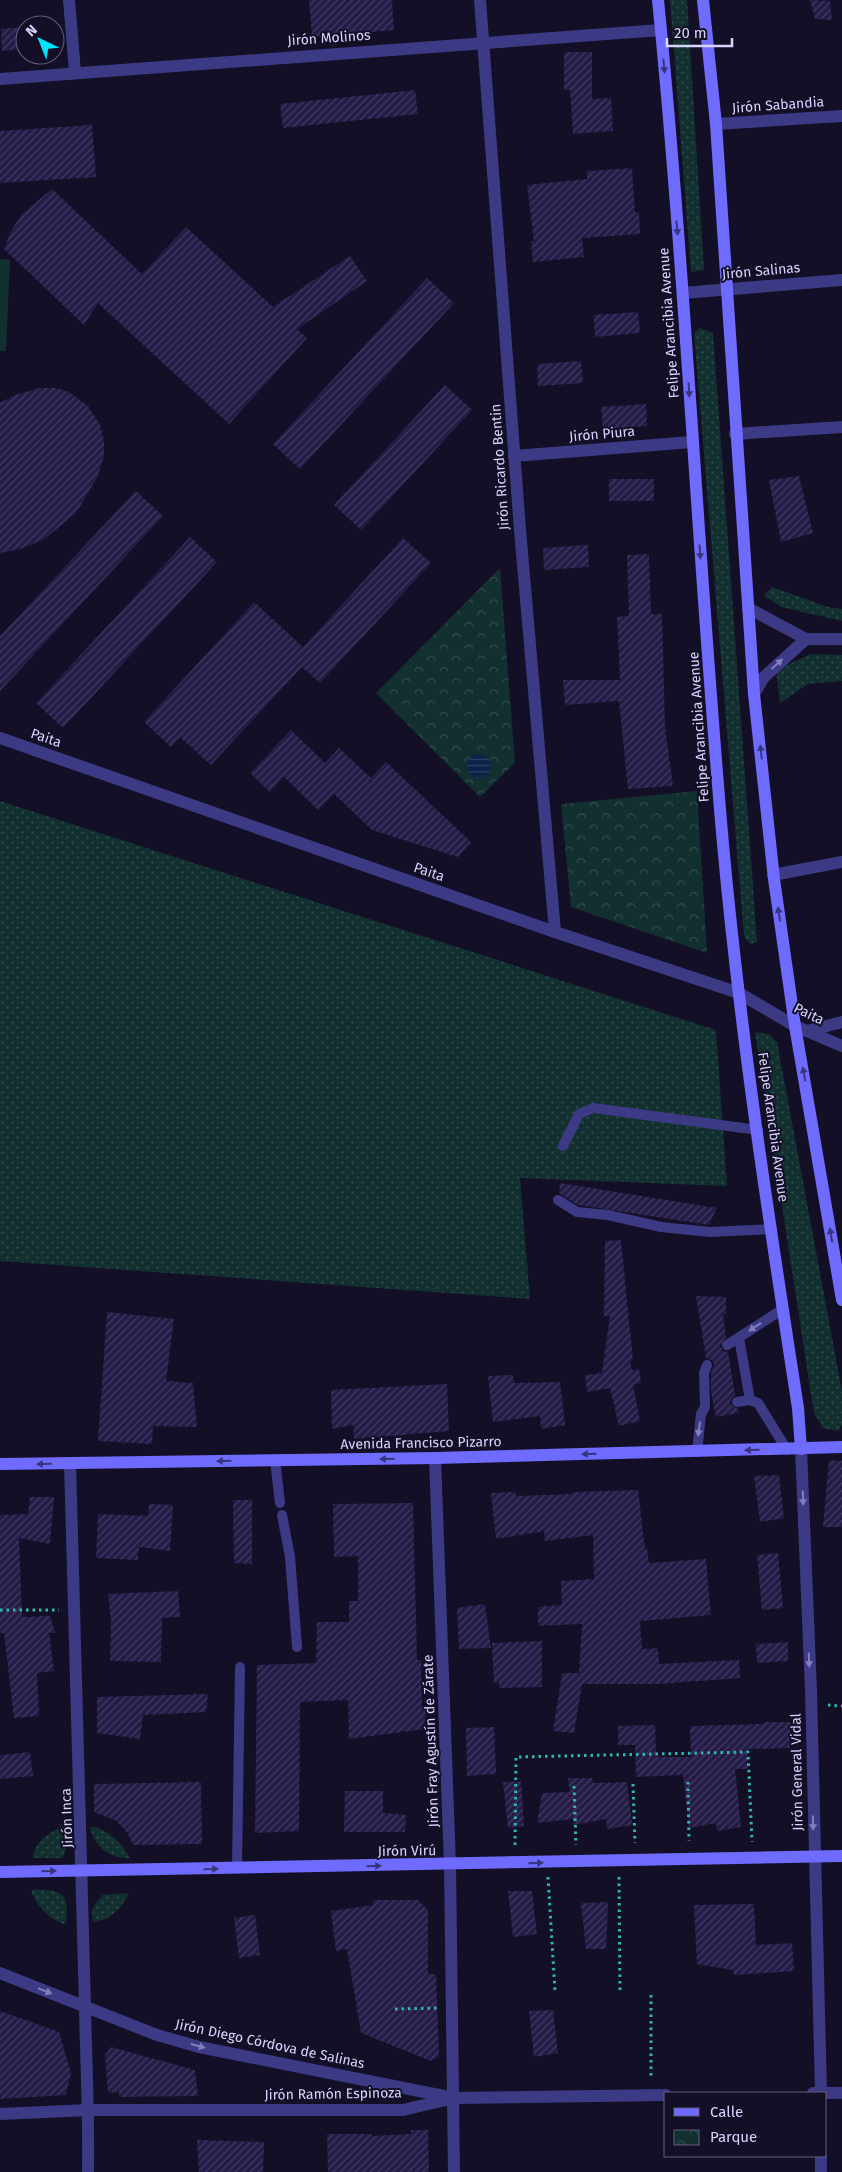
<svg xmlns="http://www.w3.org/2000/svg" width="842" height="2172" font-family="'Fira Sans',sans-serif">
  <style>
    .grass { fill: url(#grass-dots) }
    .park { fill: url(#park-crowns) }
    .garden { fill: #12302f }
    .water { fill: url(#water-rules) }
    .building { fill: url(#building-hatch) }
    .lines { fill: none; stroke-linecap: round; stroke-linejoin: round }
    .path { stroke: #2fb8b0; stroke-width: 3; stroke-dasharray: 2.5 4; stroke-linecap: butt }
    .lane { stroke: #3d3a85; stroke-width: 10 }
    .street { stroke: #3d3a85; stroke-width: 12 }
    .secondary { stroke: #6f6bff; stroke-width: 12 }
    .oneway { fill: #38347d }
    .oneway2 { fill: #837fbc }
    .labels { text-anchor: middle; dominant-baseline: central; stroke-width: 4; stroke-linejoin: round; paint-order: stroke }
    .street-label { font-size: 14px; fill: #d9d4ff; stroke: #130f26 }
  </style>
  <defs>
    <pattern id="grass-dots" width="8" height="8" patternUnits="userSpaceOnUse" patternTransform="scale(1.25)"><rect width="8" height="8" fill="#12302f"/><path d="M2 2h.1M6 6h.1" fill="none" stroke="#344d4e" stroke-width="1.8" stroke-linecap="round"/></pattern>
    <pattern id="park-crowns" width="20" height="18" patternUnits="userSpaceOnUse" patternTransform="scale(1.25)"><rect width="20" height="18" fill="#12302f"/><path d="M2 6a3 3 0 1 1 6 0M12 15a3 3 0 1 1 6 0" fill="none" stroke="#344d4e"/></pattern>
    <pattern id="water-rules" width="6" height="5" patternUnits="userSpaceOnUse" patternTransform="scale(1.25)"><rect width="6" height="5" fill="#0c2248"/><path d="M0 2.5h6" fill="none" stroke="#2f4163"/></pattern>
    <pattern id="building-hatch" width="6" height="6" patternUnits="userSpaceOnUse" patternTransform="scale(1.25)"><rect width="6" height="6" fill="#241b47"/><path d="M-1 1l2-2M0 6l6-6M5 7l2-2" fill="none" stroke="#433b63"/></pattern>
  </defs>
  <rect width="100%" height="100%" fill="#130f26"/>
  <g class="grass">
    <path d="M 670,0 L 687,0 L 704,270 L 691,272 Z"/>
    <path d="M 700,328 L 713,333 L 757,942 L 750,944 L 744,936 L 694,333 Z"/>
    <path d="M 772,587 L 828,607 L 842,609 L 842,621 L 781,607 L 764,595 Z"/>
    <path d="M 811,654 L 842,655 L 842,681 L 808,684 L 780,703 L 776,670 Z"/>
    <path d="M 0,801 L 716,1030 L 727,1186 L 520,1178 L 530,1299 L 0,1261 Z"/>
    <path d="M 755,1032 L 769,1034 L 777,1042 L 842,1391 L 842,1425 L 838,1431 L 823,1428 L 814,1413 Z"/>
    <path d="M 66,1825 C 66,1836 70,1850 61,1858 L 33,1858 C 33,1842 53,1830 66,1825 Z"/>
    <path d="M 90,1826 C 109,1830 121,1841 130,1858 C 109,1859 93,1846 90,1826 Z"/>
    <path d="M 31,1890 C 59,1889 70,1891 66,1922 L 64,1924 C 48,1918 36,1906 31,1890 Z"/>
    <path d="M 129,1893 C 121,1909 111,1920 93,1922 L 92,1909 L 102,1895 Z"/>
  </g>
  <g class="park">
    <path d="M 500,568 L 515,763 L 480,797 L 376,693 Z"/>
    <path d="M 697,791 L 707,953 L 571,907 L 561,804 Z"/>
  </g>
  <path class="garden" d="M 0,259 L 10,260 L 6,351 L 0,351 Z"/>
  <circle class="water" cx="479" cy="766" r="12"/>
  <g class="building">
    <path d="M 309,0 L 392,0 L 394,30 L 312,37 Z"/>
    <path d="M 810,0 L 830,1 L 832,20 L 815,19 Z"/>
    <path d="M 25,27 L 25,49 L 2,51 L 1,29 Z"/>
    <path d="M 564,52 L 592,52 L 592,99 L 611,98 L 613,131 L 573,134 L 570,90 L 564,90 Z"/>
    <path d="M 415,90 L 418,114 L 283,128 L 280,104 Z"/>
    <path d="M 92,125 L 96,177 L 0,183 L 0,131 Z"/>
    <path d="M 632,168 L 635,212 L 639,212 L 640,234 L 582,238 L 584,257 L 533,262 L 531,241 L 534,241 L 527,185 L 587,179 L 587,171 Z"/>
    <path d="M 52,189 L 142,274 L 186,227 L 273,307 L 350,256 L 367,281 L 297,329 L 307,338 L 229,424 L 98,303 L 84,325 L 4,249 L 11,231 L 22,214 Z"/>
    <path d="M 427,278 L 454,303 L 300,469 L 273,444 Z"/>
    <path d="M 638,312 L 640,333 L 595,337 L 594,315 Z"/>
    <path d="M 581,361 L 583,383 L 538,386 L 537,364 Z"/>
    <path d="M 445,385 L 472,410 L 361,530 L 334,505 Z"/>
    <path d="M 40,388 L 57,388 L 69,392 L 88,406 L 100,425 L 104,441 L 104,456 L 98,476 L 76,513 L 43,540 L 20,549 L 0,553 L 0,403 L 15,395 Z"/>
    <path d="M 646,404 L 647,426 L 603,429 L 601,407 Z"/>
    <path d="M 799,476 L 813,533 L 781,542 L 769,480 Z"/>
    <rect x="609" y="479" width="45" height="22"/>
    <path d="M 136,491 L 163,516 L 0,691 L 0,636 Z"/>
    <path d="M 190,537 L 217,562 L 63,728 L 36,703 Z"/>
    <path d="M 403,538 L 431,563 L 320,683 L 302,667 L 211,765 L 180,737 L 171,747 L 144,722 L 254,602 L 303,647 Z"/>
    <path d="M 588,545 L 589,567 L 544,570 L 543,548 Z"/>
    <path d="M 649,554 L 651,614 L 662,614 L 665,726 L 673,786 L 628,789 L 619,701 L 565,705 L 563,680 L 620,680 L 617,617 L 629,616 L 627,555 Z"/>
    <path d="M 291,730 L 325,763 L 339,748 L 371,778 L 386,762 L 471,842 L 458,857 L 372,830 L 334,794 L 318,810 L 284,777 L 270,792 L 250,773 Z"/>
    <path d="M 560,1183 L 717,1208 L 709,1225 L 578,1205 L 559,1193 Z"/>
    <path d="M 621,1240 L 633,1360 L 630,1361 L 632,1370 L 639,1369 L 641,1383 L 633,1385 L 640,1421 L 619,1426 L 610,1388 L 587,1392 L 585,1375 L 602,1373 L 610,1316 L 604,1316 L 605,1241 Z"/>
    <path d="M 696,1296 L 726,1297 L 726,1314 L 723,1314 L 726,1337 L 720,1346 L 723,1351 L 728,1352 L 735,1395 L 731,1399 L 730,1404 L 738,1409 L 739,1413 L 716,1417 L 711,1392 L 711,1374 L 714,1364 L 712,1360 L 706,1358 Z"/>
    <path d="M 107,1312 L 174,1319 L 166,1381 L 193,1383 L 197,1427 L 153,1426 L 152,1444 L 98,1441 Z"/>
    <path d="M 513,1375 L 514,1383 L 560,1382 L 565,1425 L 541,1429 L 540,1416 L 493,1422 L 488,1376 Z"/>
    <path d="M 447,1384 L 449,1431 L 354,1439 L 353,1425 L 332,1429 L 331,1390 Z"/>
    <path d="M 829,1460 L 842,1461 L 842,1527 L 823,1527 Z"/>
    <path d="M 779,1475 L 784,1518 L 760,1522 L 754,1476 Z"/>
    <path d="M 638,1490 L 645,1549 L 647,1549 L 649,1563 L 706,1559 L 711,1615 L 640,1621 L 642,1649 L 658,1648 L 659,1664 L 739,1660 L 740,1678 L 658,1684 L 582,1684 L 574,1733 L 553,1731 L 562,1673 L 579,1673 L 582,1624 L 538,1626 L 538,1607 L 562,1605 L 561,1581 L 594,1579 L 593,1535 L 545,1541 L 544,1531 L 496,1539 L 491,1493 L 515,1492 L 516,1496 L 572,1494 L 572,1492 Z"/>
    <path d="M 30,1497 L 54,1497 L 50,1544 L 19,1538 L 22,1617 L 50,1616 L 55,1633 L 49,1633 L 54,1671 L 37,1673 L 39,1716 L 14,1718 L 4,1633 L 0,1633 L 0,1515 L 28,1514 Z"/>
    <path d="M 233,1500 L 252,1500 L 252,1564 L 234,1563 Z"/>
    <path d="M 413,1503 L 417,1660 L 421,1660 L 422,1708 L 426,1708 L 424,1729 L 349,1739 L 348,1700 L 300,1702 L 299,1831 L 255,1833 L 257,1665 L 316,1663 L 317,1622 L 349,1622 L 349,1601 L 358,1601 L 358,1556 L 334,1557 L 333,1504 Z"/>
    <path d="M 149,1504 L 173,1505 L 170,1551 L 139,1547 L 138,1560 L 96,1558 L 98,1514 L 148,1516 Z"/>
    <path d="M 778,1553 L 783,1608 L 762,1610 L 757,1555 Z"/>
    <path d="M 178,1591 L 180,1617 L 162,1618 L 161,1662 L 110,1661 L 111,1621 L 108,1594 Z"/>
    <path d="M 485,1604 L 491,1648 L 459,1649 L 457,1608 Z"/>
    <path d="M 542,1641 L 542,1687 L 499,1688 L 499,1682 L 494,1683 L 492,1643 Z"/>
    <path d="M 788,1642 L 788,1661 L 757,1663 L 756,1644 Z"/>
    <path d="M 208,1694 L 206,1712 L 143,1715 L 140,1739 L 97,1733 L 97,1697 Z"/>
    <path d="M 764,1722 L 790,1722 L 790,1748 L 747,1749 L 748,1769 L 735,1769 L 741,1827 L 717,1831 L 716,1823 L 689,1828 L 683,1775 L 636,1777 L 635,1745 L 618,1745 L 618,1726 L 655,1725 L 656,1757 L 691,1757 L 690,1726 L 764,1724 Z"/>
    <path d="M 494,1727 L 496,1774 L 467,1776 L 466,1728 Z"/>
    <path d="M 30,1752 L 33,1776 L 0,1779 L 0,1755 Z"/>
    <path d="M 568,1778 L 592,1778 L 593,1783 L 627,1782 L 632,1825 L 607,1829 L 606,1819 L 573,1825 L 573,1819 L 537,1823 L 542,1793 L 570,1792 Z"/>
    <path d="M 521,1781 L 524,1826 L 508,1828 L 503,1782 Z"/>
    <path d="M 201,1782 L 202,1844 L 133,1845 L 128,1834 L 117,1821 L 94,1812 L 94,1784 Z"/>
    <path d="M 345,1791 L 383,1791 L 383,1813 L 406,1815 L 405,1832 L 344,1832 Z"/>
    <path d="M 508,1891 L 532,1891 L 537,1934 L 513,1937 Z"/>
    <path d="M 373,1900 L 418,1900 L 428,1910 L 428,1974 L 436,1974 L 439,2056 L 431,2061 L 361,2033 L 347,1949 L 336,1951 L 331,1911 L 373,1905 Z"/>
    <path d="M 608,1902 L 606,1949 L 586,1949 L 581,1903 Z"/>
    <path d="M 754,1904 L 756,1945 L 792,1943 L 794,1971 L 734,1975 L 733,1970 L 697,1964 L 694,1905 Z"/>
    <path d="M 255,1915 L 260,1955 L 239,1958 L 234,1918 Z"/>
    <path d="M 553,2010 L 558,2053 L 534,2057 L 529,2011 Z"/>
    <path d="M 0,2011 L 59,2032 L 71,2073 L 66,2095 L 0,2099 Z"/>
    <path d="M 111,2047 L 195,2070 L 198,2096 L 119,2097 L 119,2092 L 108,2093 L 105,2055 Z"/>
    <path d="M 411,2130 L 428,2130 L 429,2172 L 328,2172 L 327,2134 L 371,2134 L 372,2136 L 411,2134 Z"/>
    <path d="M 197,2140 L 264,2142 L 263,2172 L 199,2172 Z"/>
  </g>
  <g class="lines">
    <g class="path">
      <path d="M 0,1610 L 59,1610"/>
      <path d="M 828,1705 L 842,1706"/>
      <path d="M 688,1782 L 689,1841"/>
      <path d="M 633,1784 L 635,1843"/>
      <path d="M 574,1786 L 576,1845"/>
      <path d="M 515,1845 L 516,1757 L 748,1752 L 752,1842"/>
      <path d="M 548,1877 L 555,1991"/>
      <path d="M 619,1877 L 620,1991"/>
      <path d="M 651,1995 L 651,2079"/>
      <path d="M 395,2009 L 437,2008"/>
    </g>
    <g class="lane">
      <path d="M 563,1146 L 579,1114 L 593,1108 L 758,1130"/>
      <path d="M 558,1200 L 577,1212 L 608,1215 L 661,1227 L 710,1232 L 772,1229"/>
      <path d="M 739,1338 L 750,1400"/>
      <path d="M 727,1345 L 783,1309"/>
      <path d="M 737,1402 L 750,1400 L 758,1403 L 787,1450"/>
      <path d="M 697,1452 L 701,1414 L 705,1407 L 704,1373 L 707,1365"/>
      <path d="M 275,1460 L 280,1503"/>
      <path d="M 282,1515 L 290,1557 L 297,1647"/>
      <path d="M 237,1868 L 240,1667"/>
    </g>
    <g class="street">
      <path d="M 69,0 L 75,72"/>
      <path d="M 480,0 L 520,530 L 555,932"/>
      <path d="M 0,79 L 661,30"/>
      <path d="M 716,124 L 842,116"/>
      <path d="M 683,293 L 842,280"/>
      <path d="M 735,434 L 842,427"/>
      <path d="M 514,456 L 692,442"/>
      <path d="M 748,608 L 806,639 L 842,639"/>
      <path d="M 754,694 L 764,677 L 806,639"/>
      <path d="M 0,738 L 555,932 L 739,993 L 795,1026 L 842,1046"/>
      <path d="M 773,875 L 842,862"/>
      <path d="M 807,1031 L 842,1022"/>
      <path d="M 801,1449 L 811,1691 L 821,2093"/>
      <path d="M 435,1458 L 450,1865 L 454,2172"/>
      <path d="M 70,1463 C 76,1644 81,1825 85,2006 C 86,2062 89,2116 88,2172"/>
      <path d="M 0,1973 L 157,2035 L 199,2047 L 449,2097"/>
      <path d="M 813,2093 L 842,2093"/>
      <path d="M 0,2114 L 89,2110 L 403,2110 L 454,2098 L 666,2095"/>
      <path d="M 821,2156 L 821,2172"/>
    </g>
    <g class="secondary">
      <path d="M 658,0 C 686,281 698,563 723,844 C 740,1032 769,1221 798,1408 L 801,1449"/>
      <path d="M 703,0 L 716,124 L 754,694 L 774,879 L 795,1026 L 842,1300"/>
      <path d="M 0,1464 L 435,1458 L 842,1447"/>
      <path d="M 0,1872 L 842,1856"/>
    </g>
  </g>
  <defs><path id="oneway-solid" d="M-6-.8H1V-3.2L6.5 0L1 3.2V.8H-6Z" transform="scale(1.25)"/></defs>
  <g class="oneway">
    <use href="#oneway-solid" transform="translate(664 66) rotate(85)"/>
    <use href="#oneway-solid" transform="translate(677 228) rotate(85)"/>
    <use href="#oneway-solid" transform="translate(689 390) rotate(87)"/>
    <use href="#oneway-solid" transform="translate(700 552) rotate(86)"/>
    <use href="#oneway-solid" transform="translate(761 752) rotate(-96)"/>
    <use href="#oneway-solid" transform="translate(779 914) rotate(-98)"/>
    <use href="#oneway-solid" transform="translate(804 1074) rotate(-100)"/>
    <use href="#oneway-solid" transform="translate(831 1235) rotate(-100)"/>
    <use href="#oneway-solid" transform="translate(752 1450) rotate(179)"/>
    <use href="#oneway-solid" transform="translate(589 1454) rotate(179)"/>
    <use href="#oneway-solid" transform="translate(387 1459) rotate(179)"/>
    <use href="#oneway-solid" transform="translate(224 1461) rotate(179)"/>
    <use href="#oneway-solid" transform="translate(44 1464) rotate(179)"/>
    <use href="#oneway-solid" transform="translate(536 1863) rotate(-1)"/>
    <use href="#oneway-solid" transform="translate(374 1866) rotate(-1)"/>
    <use href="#oneway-solid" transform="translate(211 1869) rotate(-1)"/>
    <use href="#oneway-solid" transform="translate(49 1871) rotate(-1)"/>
  </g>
  <g class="oneway2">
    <use href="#oneway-solid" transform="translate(777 664) rotate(-42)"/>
    <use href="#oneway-solid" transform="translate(755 1327) rotate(147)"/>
    <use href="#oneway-solid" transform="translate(699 1429) rotate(98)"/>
    <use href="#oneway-solid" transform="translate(803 1498) rotate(88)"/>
    <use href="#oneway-solid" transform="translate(809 1660) rotate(88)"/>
    <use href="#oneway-solid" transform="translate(813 1823) rotate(89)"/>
    <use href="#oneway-solid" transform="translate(45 1991) rotate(22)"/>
    <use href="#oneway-solid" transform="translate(198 2046) rotate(15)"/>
  </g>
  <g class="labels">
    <g class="street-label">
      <text transform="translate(329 38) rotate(-4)">Jirón Molinos</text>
      <text transform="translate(778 105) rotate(-4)">Jirón Sabandia</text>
      <text transform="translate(761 271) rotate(-5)">Jirón Salinas</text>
      <text transform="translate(669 323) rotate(-94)">Felipe Arancibia Avenue</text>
      <text transform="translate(602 434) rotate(-5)">Jirón Piura</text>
      <text transform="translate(500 467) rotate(-94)">Jirón Ricardo Bentin</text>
      <text transform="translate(699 727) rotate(-94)">Felipe Arancibia Avenue</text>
      <text transform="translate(46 738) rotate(19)">Paita</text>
      <text transform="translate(429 872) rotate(19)">Paita</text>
      <text transform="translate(809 1014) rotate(26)">Paita</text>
      <text transform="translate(773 1127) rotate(82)">Felipe Arancibia Avenue</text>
      <text transform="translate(421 1443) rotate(-1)">Avenida Francisco Pizarro</text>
      <text transform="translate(431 1741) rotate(-92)">Jirón Fray Agustín de Zárate</text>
      <text transform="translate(797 1772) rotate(-91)">Jirón General Vidal</text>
      <text transform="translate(67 1818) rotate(-92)">Jirón Inca</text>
      <text transform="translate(407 1851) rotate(-1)">Jirón Virú</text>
      <text transform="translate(270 2044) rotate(12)">Jirón Diego Córdova de Salinas</text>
      <text transform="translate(333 2094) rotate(-1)">Jirón Ramón Espinoza</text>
    </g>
  </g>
  <rect x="664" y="2092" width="162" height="65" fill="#130f26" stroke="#625e7d"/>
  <rect x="674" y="2108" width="25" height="8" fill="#6f6bff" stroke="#625e7d"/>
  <text x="710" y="2117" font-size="15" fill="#d9d4ff">Calle</text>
  <rect x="674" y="2130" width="25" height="15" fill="url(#park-crowns)" stroke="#625e7d"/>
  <text x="710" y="2142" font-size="15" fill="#d9d4ff">Parque</text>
  <g transform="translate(40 40) rotate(317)"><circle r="24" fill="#130f26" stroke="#625e7d"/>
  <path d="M0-4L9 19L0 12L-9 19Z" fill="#00e5ff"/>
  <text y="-8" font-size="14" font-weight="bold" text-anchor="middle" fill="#d9d4ff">N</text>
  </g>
  <path d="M667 38v8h65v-8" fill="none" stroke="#d9d4ff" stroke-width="2.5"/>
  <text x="674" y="38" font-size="15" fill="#d9d4ff" stroke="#130f26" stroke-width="4" paint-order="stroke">20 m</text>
</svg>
